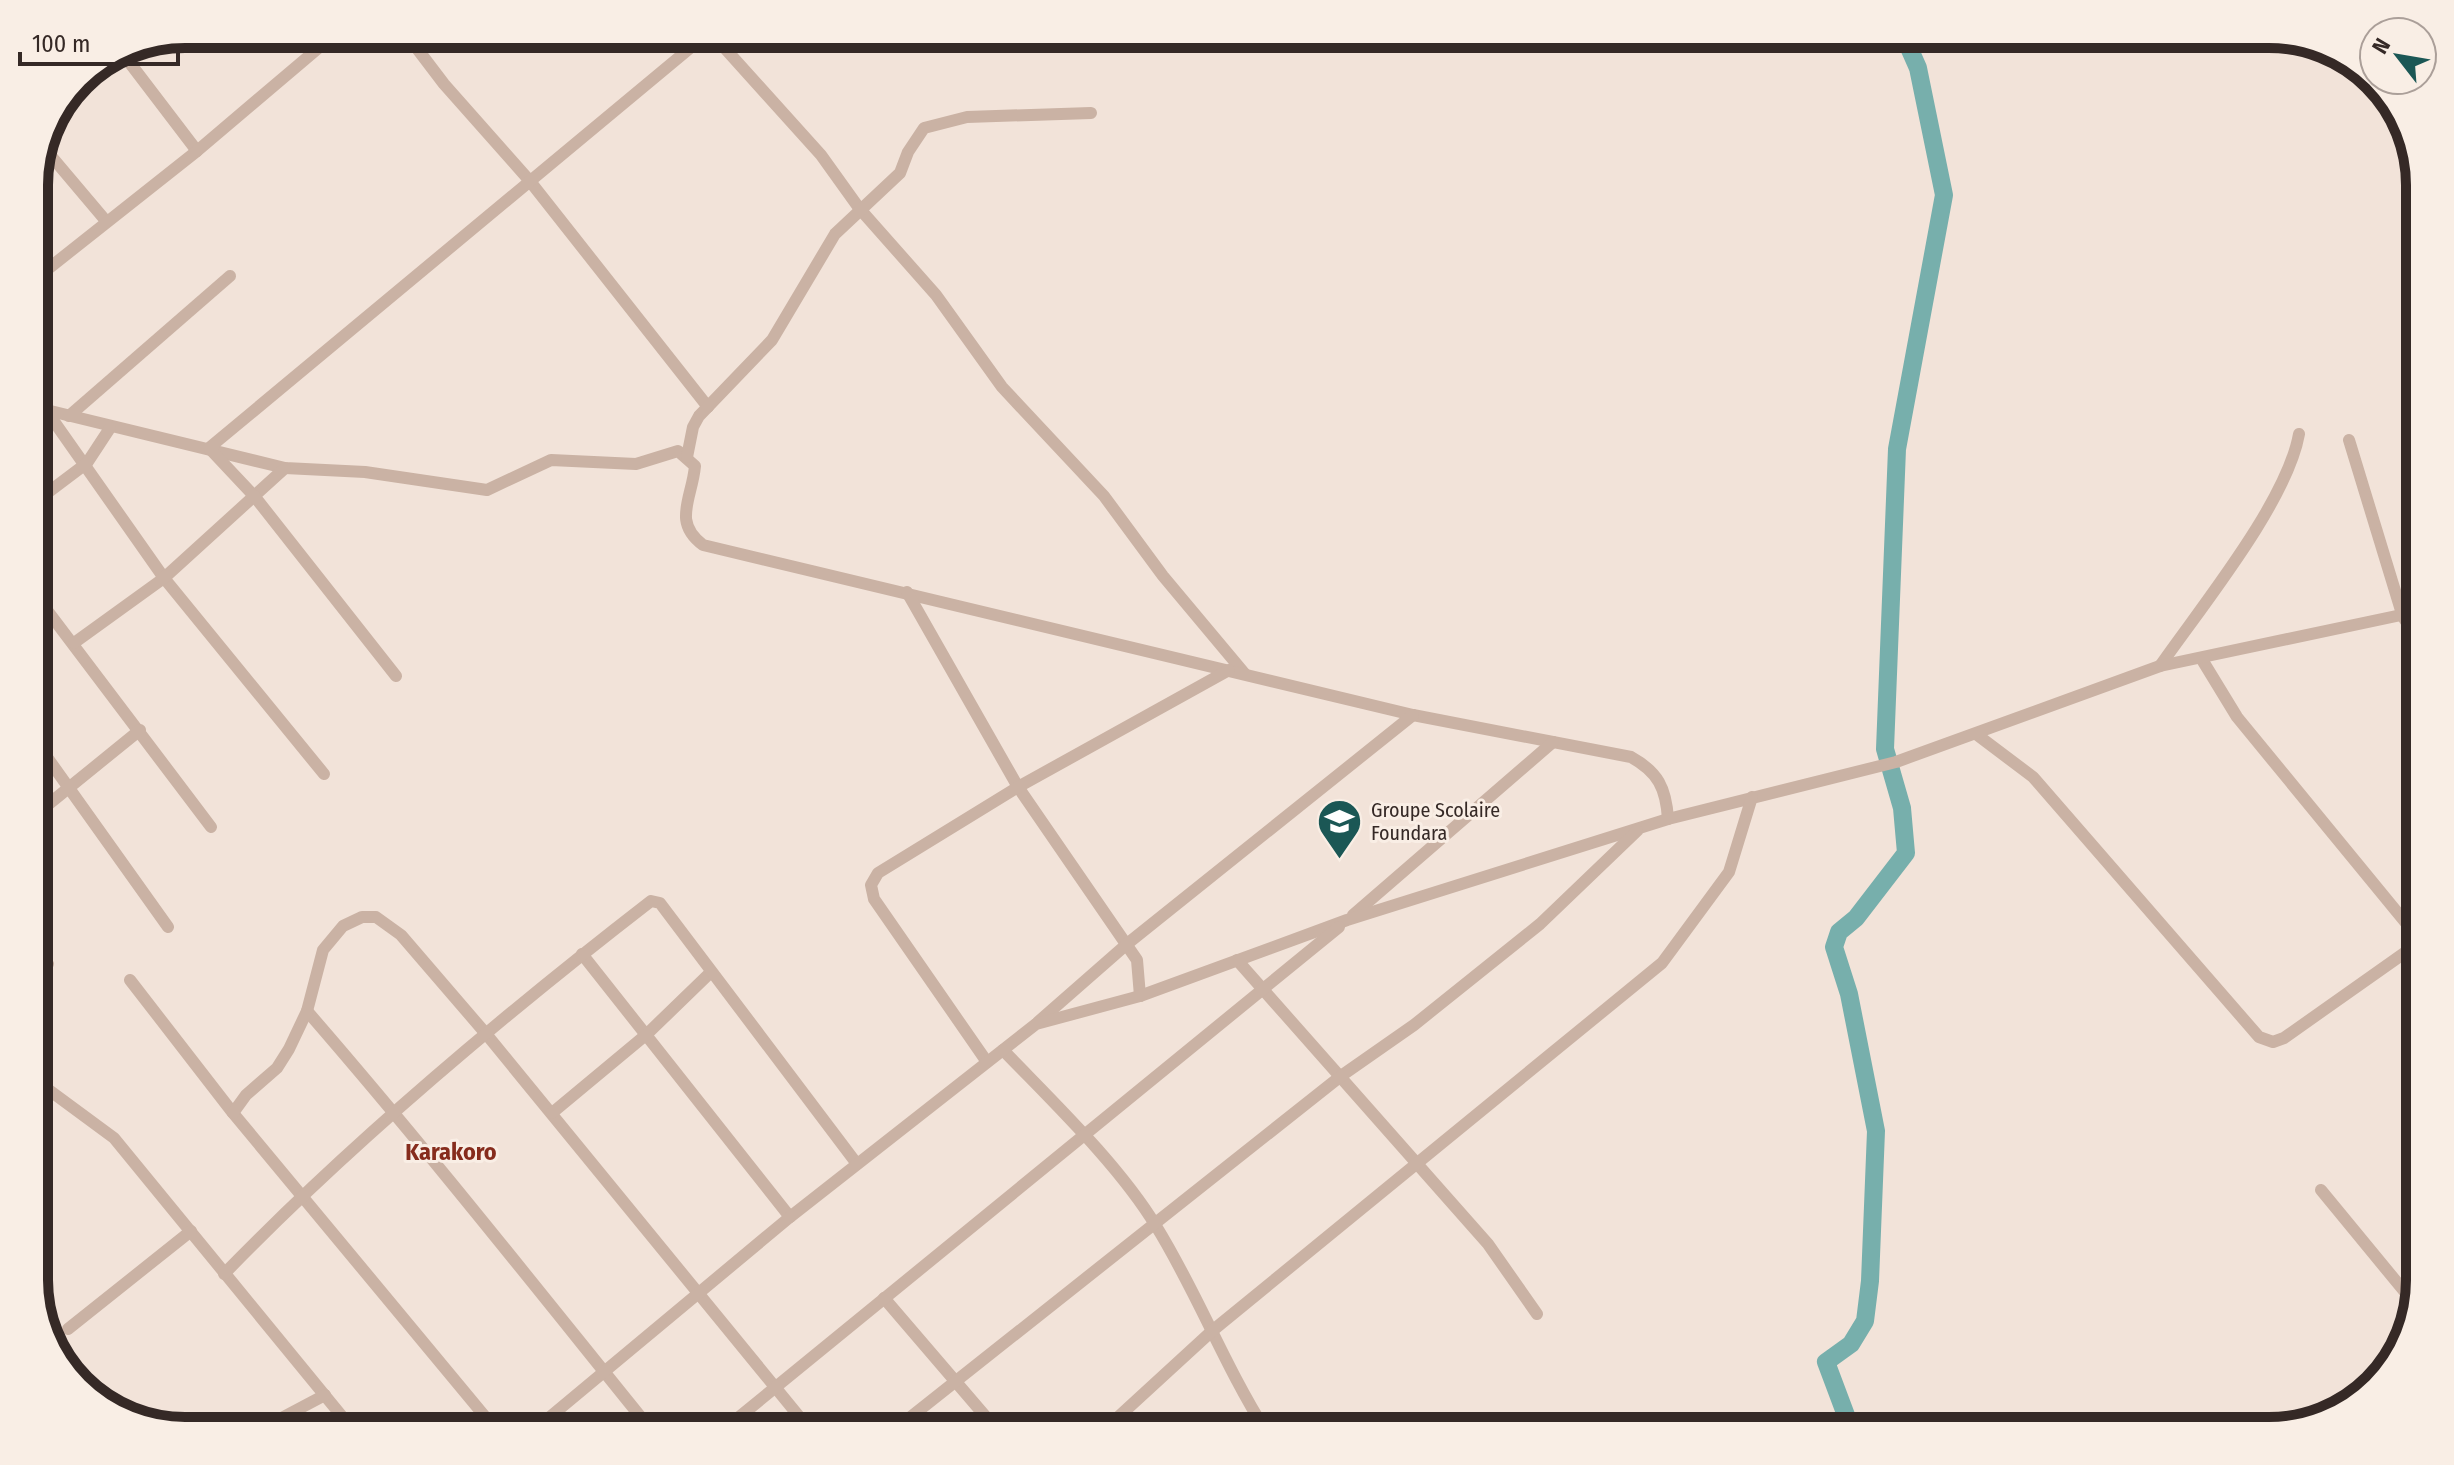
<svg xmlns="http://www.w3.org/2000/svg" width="2454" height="1465" font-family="'Fira Sans Condensed',sans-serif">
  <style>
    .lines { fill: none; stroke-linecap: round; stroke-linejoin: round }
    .river { stroke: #77afac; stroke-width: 18 }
    .minor { stroke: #cab2a4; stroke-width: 12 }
    .labels { text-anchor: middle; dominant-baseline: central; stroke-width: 6; stroke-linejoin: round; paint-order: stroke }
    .poi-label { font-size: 20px; fill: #352926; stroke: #f9eee5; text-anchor: start }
    .quarter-label { font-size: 24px; font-weight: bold; fill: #862c1d; stroke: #f9eee5 }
    .rim { fill: none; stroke: #352926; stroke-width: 10 }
  </style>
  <rect width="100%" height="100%" fill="#f2e3d9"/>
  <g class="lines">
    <path class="river" d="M 1847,1431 L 1847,1418 L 1826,1362 L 1851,1344 L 1865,1321 L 1870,1281 L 1876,1131 L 1849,994 L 1834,947 L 1839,932 L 1856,918 L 1906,853 L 1902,808 L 1885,749 L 1897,449 L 1944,195 L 1918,68 L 1903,34"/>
    <g class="minor">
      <path d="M 406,34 L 444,84 L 529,180 L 708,407"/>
      <path d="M 712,34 L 821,155 L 859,208 L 936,295 L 1002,387 L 1104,496 L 1163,576 L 1245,674"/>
      <path d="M 120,50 L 197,151"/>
      <path d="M 127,59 L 150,41"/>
      <path d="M 46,150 L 106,221"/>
      <path d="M 34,280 L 197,151 L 335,34"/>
      <path d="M 34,393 L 164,578 L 324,774"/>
      <path d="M 34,407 L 285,468 L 365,472 L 487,490 L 551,460 L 636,464 L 678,451 L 695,466 C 692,499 672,522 703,545 L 1413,715 L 1631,757 C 1658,772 1666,788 1668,819"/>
      <path d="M 69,416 L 230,276"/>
      <path d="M 2349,440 L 2403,617 L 2420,642"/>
      <path d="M 687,457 L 693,427 L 699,416 L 772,340 L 835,234 L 900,173 L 908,152 L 924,128 L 967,117 L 1091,113"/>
      <path d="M 34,503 L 87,463 L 110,428"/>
      <path d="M 907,592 L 1018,787 L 1137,960 L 1140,996"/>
      <path d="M 34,593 L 211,827"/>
      <path d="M 74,643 L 164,578 L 285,468"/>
      <path d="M 2201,658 L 2237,717 L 2420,940"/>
      <path d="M 2160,666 C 2201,607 2287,502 2299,434"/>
      <path d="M 396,676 L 255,497 L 209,448 L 707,34"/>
      <path d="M 1976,734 L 2033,777 L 2259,1037 L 2273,1042 L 2284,1038 L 2420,942"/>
      <path d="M 34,739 L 168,927"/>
      <path d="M 34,816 L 140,730"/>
      <path d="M 1353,915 L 1553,742"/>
      <path d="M 34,944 L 48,964"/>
      <path d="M 582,954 L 790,1217"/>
      <path d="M 1237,960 L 1488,1244 L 1537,1314"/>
      <path d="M 130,980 L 233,1113 L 497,1431"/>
      <path d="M 307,1011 C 426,1148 538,1290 652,1431"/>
      <path d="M 1038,1022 L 1127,944 L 1413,715"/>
      <path d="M 1003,1050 C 1053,1102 1119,1165 1156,1226 C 1197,1292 1224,1365 1266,1431"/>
      <path d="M 987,1062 L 874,899 L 871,885 L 878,873 L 1018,787 L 1229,670"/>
      <path d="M 34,1079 L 114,1138 L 354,1431"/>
      <path d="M 233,1113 L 246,1095 L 277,1068 L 289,1049 L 307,1011 L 323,950 L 343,926 L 362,917 L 376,917 L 401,935 L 487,1035 L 811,1431"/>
      <path d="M 552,1113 L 647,1034 L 710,973"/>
      <path d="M 2321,1190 L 2414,1303"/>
      <path d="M 224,1274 C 352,1142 505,1014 651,901 L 660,903 L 857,1164"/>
      <path d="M 884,1298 L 998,1431"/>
      <path d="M 68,1329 L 191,1231"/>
      <path d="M 257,1431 L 325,1395"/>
      <path d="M 533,1431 L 790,1217 L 1036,1024 L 1140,996 L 1347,920 L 1668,819 L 1896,762 L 2160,666 L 2420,611"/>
      <path d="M 722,1431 L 1339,927"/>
      <path d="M 893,1431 L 1341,1076 L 1414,1025 L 1540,924 L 1637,831"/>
      <path d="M 1103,1431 L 1212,1331 L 1662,963 L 1729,872 L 1752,797"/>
    </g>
  </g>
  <defs>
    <symbol id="school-pin" viewBox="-11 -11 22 30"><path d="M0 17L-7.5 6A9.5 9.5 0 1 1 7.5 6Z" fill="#1b5755" stroke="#f9eee5"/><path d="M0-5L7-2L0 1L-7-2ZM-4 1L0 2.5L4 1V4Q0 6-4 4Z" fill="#fff"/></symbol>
  </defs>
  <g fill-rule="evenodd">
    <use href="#school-pin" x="1314" y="796" width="51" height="69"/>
  </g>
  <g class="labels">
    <g class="poi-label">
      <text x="1371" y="810">Groupe Scolaire<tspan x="1371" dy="23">Foundara</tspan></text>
    </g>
    <g class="quarter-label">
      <text x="451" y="1152">Karakoro</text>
    </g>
  </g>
  <path d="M0 0H2454V1465H0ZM185 48H2269A137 137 0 0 1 2406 185V1280A137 137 0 0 1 2269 1417H185A137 137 0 0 1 48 1280V185A137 137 0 0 1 185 48Z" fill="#f9eee5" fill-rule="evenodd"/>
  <path class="rim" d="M185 48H2269A137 137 0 0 1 2406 185V1280A137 137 0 0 1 2269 1417H185A137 137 0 0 1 48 1280V185A137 137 0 0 1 185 48Z"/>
  <g transform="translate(2398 56) rotate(301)"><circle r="38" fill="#f9eee5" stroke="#ab9f99" stroke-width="2"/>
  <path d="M0-6L14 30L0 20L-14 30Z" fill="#1b5755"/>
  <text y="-12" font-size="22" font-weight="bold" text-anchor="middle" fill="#352926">N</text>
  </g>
  <path d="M20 52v12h158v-12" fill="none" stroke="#352926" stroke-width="4"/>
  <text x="32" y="52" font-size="24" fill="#352926" stroke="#f9eee5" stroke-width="6" paint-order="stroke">100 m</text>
</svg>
